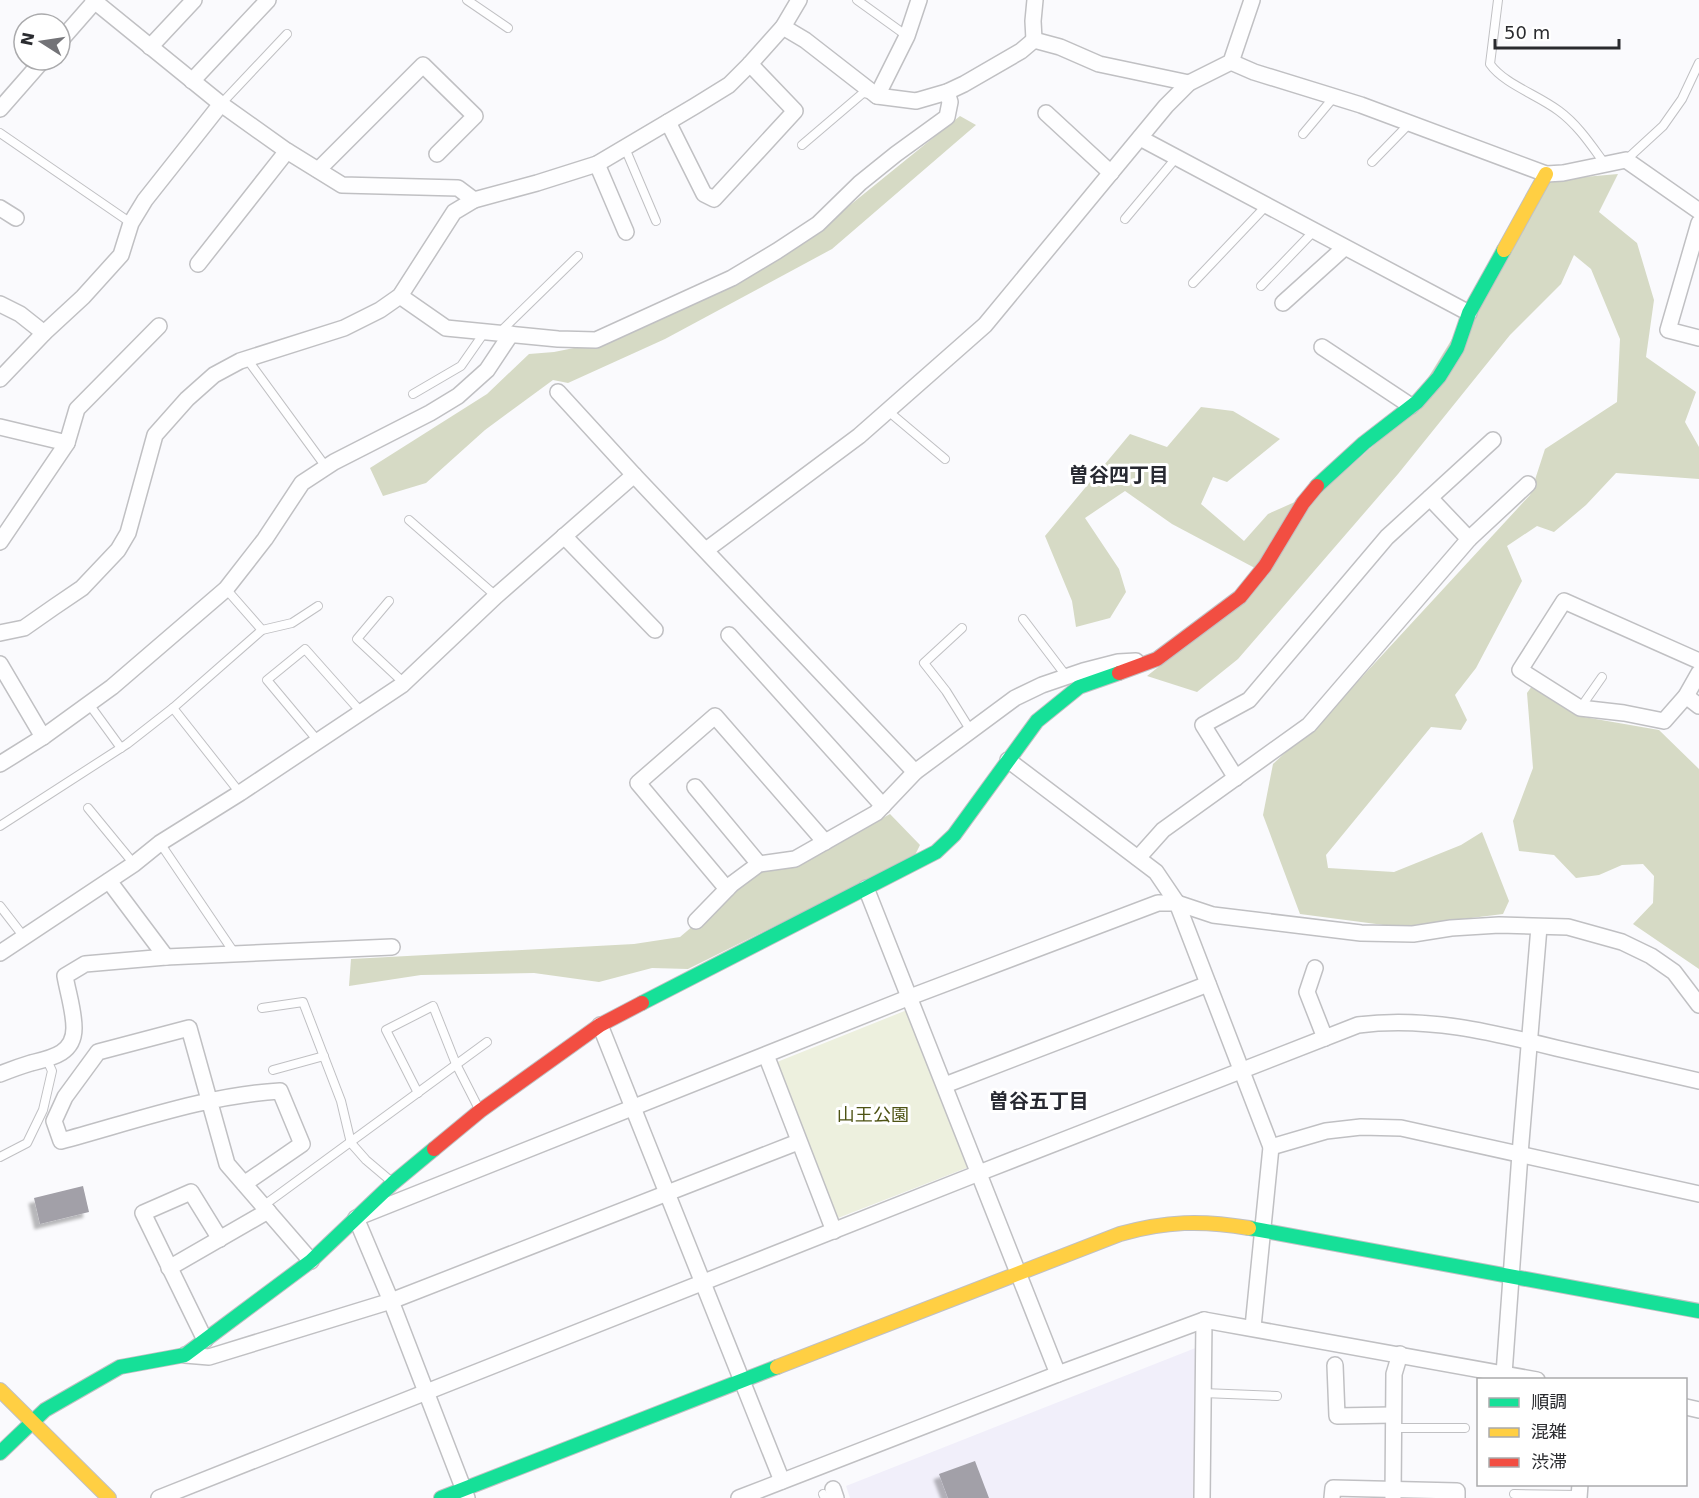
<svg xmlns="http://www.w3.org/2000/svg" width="1699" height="1498" font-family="'DejaVu Sans','Noto Sans JP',sans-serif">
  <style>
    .education { fill: #f1effa }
    .green { fill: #edf0de }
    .forest { fill: #d6dac5 }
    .building { fill: #a2a0a8; filter: url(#shadow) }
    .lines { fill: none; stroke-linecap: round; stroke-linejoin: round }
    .lane-casing { stroke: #c0c0c3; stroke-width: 10 }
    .street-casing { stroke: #c0c0c3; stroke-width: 18 }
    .fast-casing { stroke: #c0c0c3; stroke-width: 16 }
    .slow-casing { stroke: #c0c0c3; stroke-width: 16 }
    .jam-casing { stroke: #c0c0c3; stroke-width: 16 }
    .lane { stroke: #fefeff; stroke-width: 8 }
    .street { stroke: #fefeff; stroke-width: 15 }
    .fast { stroke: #16e098; stroke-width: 14 }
    .slow { stroke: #ffcf43; stroke-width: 14 }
    .jam { stroke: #f24e42; stroke-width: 14 }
    .labels { text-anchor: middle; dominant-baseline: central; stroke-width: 6; stroke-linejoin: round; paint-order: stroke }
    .park-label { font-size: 18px; fill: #4e5314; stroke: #fff }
    .neighbourhood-label { font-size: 20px; font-weight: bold; fill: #272931; stroke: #fff }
  </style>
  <defs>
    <filter id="shadow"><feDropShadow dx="-5.5" dy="5.5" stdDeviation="1.5" flood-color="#0004"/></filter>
  </defs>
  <rect width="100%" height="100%" fill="#fafafd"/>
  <path class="education" d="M 1198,1347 L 1196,1498 L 850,1498 L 846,1486 Z"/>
  <path class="green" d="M 907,1010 L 969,1167 L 838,1218 L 777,1062 Z"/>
  <g class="forest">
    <path d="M 960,116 L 976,125 L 832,249 L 665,339 L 568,383 L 553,380 L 485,430 L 426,483 L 383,496 L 370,468 L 487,394 L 529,354 L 554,352 L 609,341 L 807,240 Z"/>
    <path d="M 1618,174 L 1599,212 L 1637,243 L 1654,300 L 1646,357 L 1696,392 L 1685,422 L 1699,447 L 1699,479 L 1616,473 L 1586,505 L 1554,532 L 1537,526 L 1507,546 L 1522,581 L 1476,668 L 1455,695 L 1467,720 L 1461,730 L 1431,727 L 1326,855 L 1328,868 L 1394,872 L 1461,845 L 1482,832 L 1509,901 L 1503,914 L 1399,927 L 1300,914 L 1263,815 L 1273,764 L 1337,704 L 1530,495 L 1545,449 L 1617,402 L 1620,339 L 1591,269 L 1574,255 L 1561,284 L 1510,335 L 1398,474 L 1238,659 L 1197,692 L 1147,676 L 1225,614 L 1268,575 L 1172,524 L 1125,491 L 1085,518 L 1119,569 L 1126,592 L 1110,618 L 1076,627 L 1072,601 L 1045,536 L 1130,434 L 1167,447 L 1201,407 L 1233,411 L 1280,439 L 1227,482 L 1213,477 L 1201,504 L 1244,541 L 1268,514 L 1326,488 L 1402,420 L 1550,180 Z"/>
    <path d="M 1532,686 L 1584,717 L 1659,730 L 1699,769 L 1699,969 L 1633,924 L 1653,903 L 1654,876 L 1643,864 L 1622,865 L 1599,875 L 1576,878 L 1554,855 L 1519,851 L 1513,821 L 1533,768 L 1527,693 Z"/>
    <path d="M 890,814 L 920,845 L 914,857 L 688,969 L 652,968 L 599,982 L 534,973 L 421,975 L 349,986 L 351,959 L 634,944 L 680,937 L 760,869 L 803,862 Z"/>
  </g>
  <g class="building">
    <path d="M 83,1186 L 89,1212 L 40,1224 L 34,1198 Z"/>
    <path d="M 975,1461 L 989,1498 L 948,1498 L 939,1474 Z"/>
  </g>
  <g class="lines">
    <defs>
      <g id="lane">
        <path d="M 467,0 L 508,28"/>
        <path d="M 857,0 L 907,36"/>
        <path d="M 1498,0 L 1490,64 C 1504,84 1538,95 1559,111 C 1578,125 1591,145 1605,164"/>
        <path d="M 221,104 L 287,34"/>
        <path d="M 0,133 L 131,223"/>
        <path d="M 1303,134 L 1334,97"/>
        <path d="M 802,145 L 863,93 L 870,94"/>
        <path d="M 625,148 L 656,221"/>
        <path d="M 1626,160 L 1663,126 L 1682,99 L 1699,63"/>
        <path d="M 1372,162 L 1410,123"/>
        <path d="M 1125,219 L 1176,158"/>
        <path d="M 1193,283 L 1266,206"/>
        <path d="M 1261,286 L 1313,232"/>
        <path d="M 500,332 L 578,256"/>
        <path d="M 247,359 L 326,467"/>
        <path d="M 413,394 L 461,366 L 484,333"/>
        <path d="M 888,411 L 945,459"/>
        <path d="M 409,520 L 496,596"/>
        <path d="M 226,589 L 262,630"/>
        <path d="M 389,601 L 357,639 L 404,683"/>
        <path d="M 1023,619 L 1067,677"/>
        <path d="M 962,628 L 924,663 L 946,691 L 971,731"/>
        <path d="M 89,704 L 121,748"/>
        <path d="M 1581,707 L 1602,677"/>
        <path d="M 173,708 L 240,793"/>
        <path d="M 318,741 L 267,680 L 305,649 L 361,712"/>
        <path d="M 88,808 L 134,864"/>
        <path d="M 0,826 L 127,744 L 173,708 L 262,630 L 292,623 L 318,606"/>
        <path d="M 160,843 L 235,954"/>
        <path d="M 0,906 L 24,937"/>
        <path d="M 262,1008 L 303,1002 L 341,1101 L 351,1143 L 366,1160 L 392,1182"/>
        <path d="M 273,1070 L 324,1056"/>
        <path d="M 418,1093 L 386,1030 L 433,1006 L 456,1064 L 479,1109"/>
        <path d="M 0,1157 L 27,1143 L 43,1110 L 52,1071 L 47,1060"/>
        <path d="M 263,1206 L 487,1042"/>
        <path d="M 1203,1393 L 1277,1396"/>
        <path d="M 1393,1428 L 1465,1428"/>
        <path d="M 823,1494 L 825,1498"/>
        <path d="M 1514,1494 L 1579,1495"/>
      </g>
      <g id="street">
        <path d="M 93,0 L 221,104 L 287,151 L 342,185 L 458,188 L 474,200"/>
        <path d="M 783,27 L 805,40 L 877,96 L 916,101 L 947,92 L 964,84 L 1021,51 L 1034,40"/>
        <path d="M 1034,40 L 1060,47 L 1099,64 L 1189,83"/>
        <path d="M 1034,40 L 1033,21 L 1035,0"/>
        <path d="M 60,41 L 95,1"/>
        <path d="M 150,47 L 194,0"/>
        <path d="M 1231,62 L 1254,72 L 1361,105 L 1546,174 L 1563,173 L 1626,160 L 1699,211"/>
        <path d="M 192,81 L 268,0"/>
        <path d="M 877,96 L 907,36 L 919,0"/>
        <path d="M 0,109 L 43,60"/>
        <path d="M 1046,113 L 1111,173"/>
        <path d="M 668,122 L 704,194 L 714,199 L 795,111 L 750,64"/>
        <path d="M 1140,138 L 1469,313"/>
        <path d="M 597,164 L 626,232"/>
        <path d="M 318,170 L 423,65 L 475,116 L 437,154"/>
        <path d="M 0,208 L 16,218"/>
        <path d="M 1699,223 L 1668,330 L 1699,338"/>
        <path d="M 198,264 L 287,151"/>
        <path d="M 400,296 L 446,328 L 558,339 L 596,340 L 732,278 L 777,251 L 818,224 L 860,183 L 896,154 L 947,117 L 950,102 L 947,92"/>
        <path d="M 1283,303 L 1344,248"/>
        <path d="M 0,304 L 20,314 L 44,333"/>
        <path d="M 1322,347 L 1411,406"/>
        <path d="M 0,379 L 44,333 L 83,297 L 121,255 L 131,223 L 145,200 L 221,104"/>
        <path d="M 558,392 L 634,475 L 915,772"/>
        <path d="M 0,427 L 67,443"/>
        <path d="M 1430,498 L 1469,539"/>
        <path d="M 564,536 L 655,630"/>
        <path d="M 0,542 L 67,443 L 77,409 L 159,326"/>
        <path d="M 706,550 L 859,436 L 985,325 L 1166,106 L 1189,83 L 1231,62 L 1252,0"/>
        <path d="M 0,633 L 24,628 L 54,607 L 82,588 L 118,550 L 128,533 L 155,435 L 187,399 L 214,375 L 240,361 L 344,328 L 380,310 L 400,296 L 454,212 L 474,200 L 537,183 L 597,164 L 695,106 L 729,85 L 750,64 L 783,27 L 799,0"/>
        <path d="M 729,635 L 883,806"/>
        <path d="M 1699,661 L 1564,601 L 1520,670 L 1580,708 L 1624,713 L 1664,721 L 1686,696 L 1699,673"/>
        <path d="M 0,664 L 43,737"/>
        <path d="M 1686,696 L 1699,706"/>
        <path d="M 1008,760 L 1156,872 L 1177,903 L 1271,1147 L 1253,1327"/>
        <path d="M 0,764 L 43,737 L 112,687 L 226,589 L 265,539 L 302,483 L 334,462 L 430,413 L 458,396 L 487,370 L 511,334"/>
        <path d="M 1236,778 L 1203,725 L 1249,700 L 1387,537 L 1493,440"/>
        <path d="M 695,787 L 759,864"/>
        <path d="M 1138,858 L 1163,830 L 1309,725 L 1469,539 L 1528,484"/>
        <path d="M 109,881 L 166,957"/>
        <path d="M 866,888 L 1058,1374"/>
        <path d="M 727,889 L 638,783 L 715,716 L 825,842"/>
        <path d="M 696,921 L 732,884 L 759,864 L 795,859 L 876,813 L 915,772 L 1015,698 L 1042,685 L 1083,671 L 1118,662 L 1136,661"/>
        <path d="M 0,953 L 134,864 L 160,843 L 240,793 L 402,685 L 496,596 L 634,475"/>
        <path d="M 1315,968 L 1307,992 L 1325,1038"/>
        <path d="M 600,1025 L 782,1481"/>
        <path d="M 766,1055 L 834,1231"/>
        <path d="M 0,1074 C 10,1070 21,1066 31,1063 C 51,1058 74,1054 74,1028 C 74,1011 68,993 65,976 L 85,964 L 166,957 L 392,947"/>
        <path d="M 945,1085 L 1208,984"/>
        <path d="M 1271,1147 L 1326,1131 L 1361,1127 L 1401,1128 L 1699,1194"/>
        <path d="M 244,1184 L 302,1144 L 280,1091 C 207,1095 132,1122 61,1141 L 54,1121 L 65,1097 L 98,1052 L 189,1028 L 227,1164 L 311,1261"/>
        <path d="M 169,1268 L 268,1211"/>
        <path d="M 205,1340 L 143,1213 L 191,1192 L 220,1239"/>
        <path d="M 185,1355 L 209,1357 L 391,1301 L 798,1142"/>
        <path d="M 1335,1365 L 1337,1416 L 1393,1415"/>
        <path d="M 1504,1374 L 1520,1154 L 1539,927"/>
        <path d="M 1686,1407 L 1699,1410"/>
        <path d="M 833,1489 L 836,1498"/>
        <path d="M 159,1498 L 979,1173 L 1358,1025 C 1426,1016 1491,1032 1556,1048 C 1604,1059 1651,1070 1699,1081"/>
        <path d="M 467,1498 L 391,1301 L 356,1218 L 910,997 L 1158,903 L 1177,903 L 1213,915 L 1361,933 L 1413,934 L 1451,928 L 1499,925 L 1568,927 L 1622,942 L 1651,956 L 1674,972 L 1699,1005"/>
        <path d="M 739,1498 L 1058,1374 L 1204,1320 L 1537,1380"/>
        <path d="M 1202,1498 L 1204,1320"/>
        <path d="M 1332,1498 L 1333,1488 L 1457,1491 L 1457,1498"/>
        <path d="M 1393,1498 L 1394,1374 L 1400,1354"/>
        <path d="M 1579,1498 L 1580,1484"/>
      </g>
      <g id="fast">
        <path d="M 1317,486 L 1364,443 L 1417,402 L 1439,377 L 1457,348 L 1469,313 L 1504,250"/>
        <path d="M 642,1003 L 936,852 L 954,835 L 1037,721 L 1079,687 L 1119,673"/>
        <path d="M 1249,1228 L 1699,1311"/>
        <path d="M 0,1453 L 45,1410 L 120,1367 L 185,1355 L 311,1261 L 393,1183 L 434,1149"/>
        <path d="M 441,1498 L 777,1367"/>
      </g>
      <g id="slow">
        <path d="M 1504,250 L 1546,174"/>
        <path d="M 777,1367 L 1120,1234 C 1166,1221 1202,1220 1249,1228"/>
        <path d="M 0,1390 L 109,1498"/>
      </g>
      <g id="jam">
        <path d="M 1119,673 L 1157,659 L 1240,597 L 1265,566 L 1303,503 L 1317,486"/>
        <path d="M 434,1149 L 480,1111 L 600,1025 L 642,1003"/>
      </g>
    </defs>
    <use href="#lane" class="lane-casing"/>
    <use href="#street" class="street-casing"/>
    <use href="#fast" class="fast-casing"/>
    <use href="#slow" class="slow-casing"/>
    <use href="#jam" class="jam-casing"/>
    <use href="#lane" class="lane"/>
    <use href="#street" class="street"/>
    <use href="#fast" class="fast"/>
    <use href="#slow" class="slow"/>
    <use href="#jam" class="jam"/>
  </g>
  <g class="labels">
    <g class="park-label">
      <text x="873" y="1114">山王公園</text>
    </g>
    <g class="neighbourhood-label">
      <text x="1119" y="475">曽谷四丁目</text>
      <text x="1039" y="1101">曽谷五丁目</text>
    </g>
  </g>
  <rect x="1477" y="1378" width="210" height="108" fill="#ffffff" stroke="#aaaaac" stroke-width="1.5"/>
  <rect x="1489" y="1398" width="30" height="9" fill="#16e098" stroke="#aaaaac" stroke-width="1.5"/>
  <text x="1531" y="1408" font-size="18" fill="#2a2b2f">順調</text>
  <rect x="1489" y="1428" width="30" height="9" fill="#ffcf43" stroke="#aaaaac" stroke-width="1.5"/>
  <text x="1531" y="1438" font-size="18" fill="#2a2b2f">混雑</text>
  <rect x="1489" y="1458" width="30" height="9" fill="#f24e42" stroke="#aaaaac" stroke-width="1.5"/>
  <text x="1531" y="1468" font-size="18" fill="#2a2b2f">渋滞</text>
  <g transform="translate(42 42) rotate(282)"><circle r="28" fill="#ffffff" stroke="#aaaaac" stroke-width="1.5"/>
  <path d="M0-4.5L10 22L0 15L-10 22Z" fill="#737377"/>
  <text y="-9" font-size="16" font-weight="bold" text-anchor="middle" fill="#2a2b2f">N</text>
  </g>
  <path d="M1495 39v9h124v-9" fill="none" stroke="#2a2b2f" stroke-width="3"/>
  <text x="1504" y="39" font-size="18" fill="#2a2b2f" stroke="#ffffff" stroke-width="4.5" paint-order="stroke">50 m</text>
</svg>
